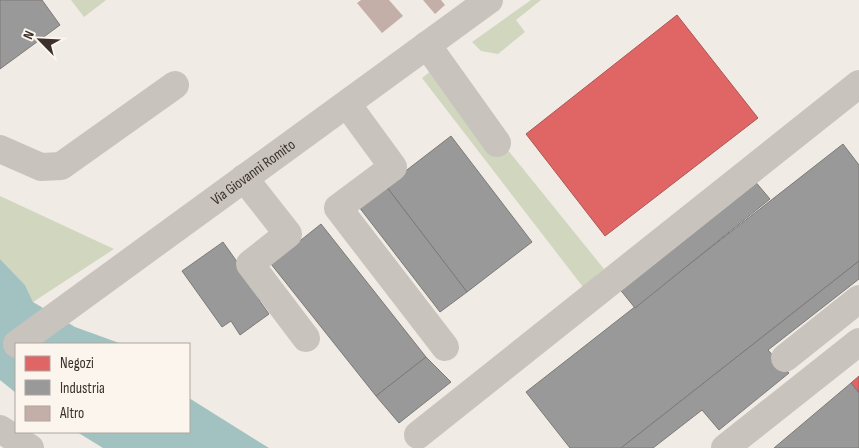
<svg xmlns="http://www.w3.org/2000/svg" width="859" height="448" font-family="'Sofia Sans Condensed',sans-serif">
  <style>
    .green { fill: #d1d6bf }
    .water { fill: #a1c2c1 }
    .shops { fill: #e06666; stroke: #ae5654 }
    .industry { fill: #999; stroke: #7d7a78 }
    .building { fill: #c3afa7 }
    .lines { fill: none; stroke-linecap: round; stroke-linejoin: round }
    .minor { stroke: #c9c3be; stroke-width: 28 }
    .labels { text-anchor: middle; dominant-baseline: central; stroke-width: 5; stroke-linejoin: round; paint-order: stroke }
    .street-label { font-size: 15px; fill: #3b302b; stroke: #fbf5ee }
  </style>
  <rect width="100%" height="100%" fill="#f0ebe5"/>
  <g class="green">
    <path d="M 71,0 L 106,0 L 84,17 Z"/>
    <path d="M 531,0 L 541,0 L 516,20 L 525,32 L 498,54 L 481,51 L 472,42 Z"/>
    <path d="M 432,70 L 507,149 L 604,269 L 583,287 L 422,78 Z"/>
    <path d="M 0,196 L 114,249 L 33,302 L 25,285 L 0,259 Z"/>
  </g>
  <g class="water">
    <path d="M 0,259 L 25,285 L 33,302 L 75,327 L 122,344 L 16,344 L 16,393 L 0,380 Z"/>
    <path d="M 189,398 L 269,448 L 103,448 L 77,432 L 189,432 Z"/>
  </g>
  <g class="shops">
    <path d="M 677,15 L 758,118 L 605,236 L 526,134 Z"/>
    <path d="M 859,376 L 859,393 L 851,383 Z"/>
  </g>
  <g class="industry">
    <path d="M 0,0 L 42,0 L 60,25 L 0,69 Z"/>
    <path d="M 451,136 L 532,242 L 467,292 L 386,186 Z"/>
    <path d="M 843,144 L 859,165 L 859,261 L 621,448 L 570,448 L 526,392 Z"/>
    <path d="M 753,179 L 770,199 L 635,308 L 618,287 Z"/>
    <path d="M 386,186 L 467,292 L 440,312 L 359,207 Z"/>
    <path d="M 321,224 L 426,357 L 376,396 L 271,264 Z"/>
    <path d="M 223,242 L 262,297 L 259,300 L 269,314 L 240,335 L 231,321 L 222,327 L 182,271 Z"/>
    <path d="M 859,261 L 859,279 L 768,350 L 789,373 L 719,430 L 702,410 L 653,448 L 621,448 Z"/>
    <path d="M 426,357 L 451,382 L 399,423 L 376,396 Z"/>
    <path d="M 851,383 L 859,393 L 859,448 L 774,448 Z"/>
  </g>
  <g class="building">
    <path d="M 361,0 L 389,0 L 403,16 L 382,33 L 357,3 Z"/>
    <path d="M 423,0 L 441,0 L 445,5 L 435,14 Z"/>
  </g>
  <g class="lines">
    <g class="minor">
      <path d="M 427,45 L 497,143"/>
      <path d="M 347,104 L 393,167 L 338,208 L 445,347"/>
      <path d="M 0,149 L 41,167 L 61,166 L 175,85"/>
      <path d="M 244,178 L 288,234 L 250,264 L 306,338"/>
      <path id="s1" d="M 17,344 L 489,0"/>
      <path d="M 785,358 L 859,299"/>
      <path d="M 0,429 L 30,448"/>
      <path d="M 418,435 L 859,84"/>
      <path d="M 725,448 L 859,342"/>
    </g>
  </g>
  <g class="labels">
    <g class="street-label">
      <text stroke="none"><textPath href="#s1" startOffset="292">Via Giovanni Romito</textPath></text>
    </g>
  </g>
  <rect x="15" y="343" width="175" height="90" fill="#fbf5ee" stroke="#aea6a0"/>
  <rect x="25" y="356" width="25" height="15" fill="#e06666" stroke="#aea6a0"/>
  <text x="60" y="368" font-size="15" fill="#3b302b">Negozi</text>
  <rect x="25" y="380" width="25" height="15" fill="#999999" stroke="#aea6a0"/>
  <text x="60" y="393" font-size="15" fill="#3b302b">Industria</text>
  <rect x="25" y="406" width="25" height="15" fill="#c3afa7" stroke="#aea6a0"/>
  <text x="60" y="418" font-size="15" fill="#3b302b">Altro</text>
  <g transform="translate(40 40) rotate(294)" stroke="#fbf5ee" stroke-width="4" paint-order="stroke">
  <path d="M0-4L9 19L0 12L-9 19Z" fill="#3b302b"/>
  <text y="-8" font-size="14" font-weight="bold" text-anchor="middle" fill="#3b302b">N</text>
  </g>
</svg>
